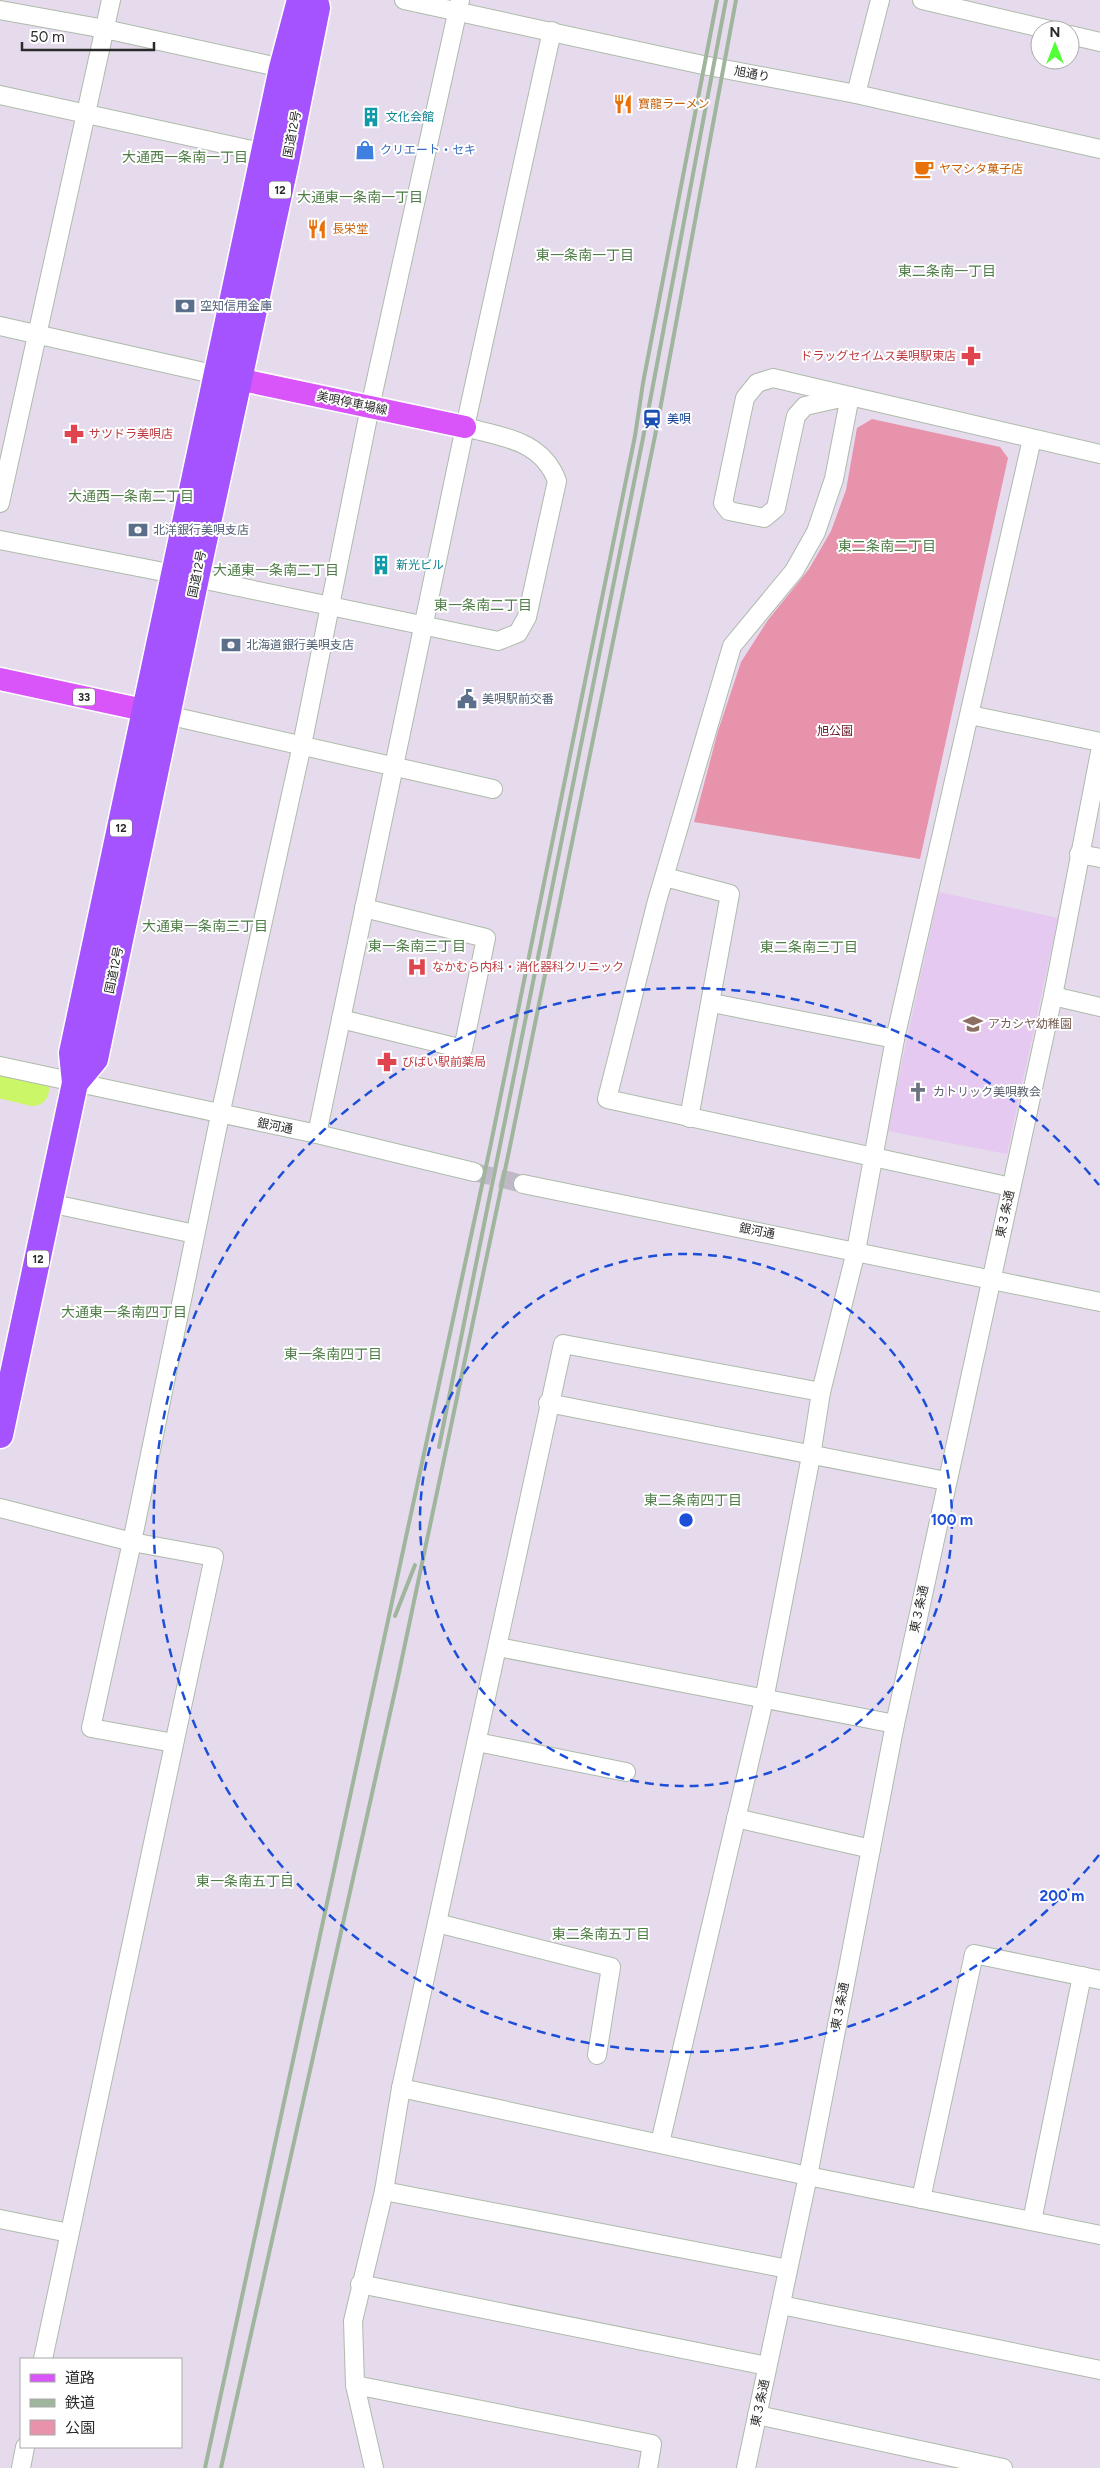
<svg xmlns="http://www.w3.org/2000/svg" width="1100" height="2468" font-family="Figtree,'Noto Sans JP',sans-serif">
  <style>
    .education { fill: #e5c9f0 }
    .green { fill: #e793ac }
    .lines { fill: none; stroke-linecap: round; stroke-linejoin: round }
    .river { stroke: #caf667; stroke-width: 32 }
    .minor-tunnel { stroke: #c0b8c6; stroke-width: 18; stroke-dasharray: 18 9; stroke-linecap: butt }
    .minor-casing { stroke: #aebbab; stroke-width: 20 }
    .major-casing { stroke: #fff; stroke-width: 25 }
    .highway-casing { stroke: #fff; stroke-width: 29 }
    .minor { stroke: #fff; stroke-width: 18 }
    .major { stroke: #d954f9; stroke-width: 22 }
    .highway { stroke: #a553ff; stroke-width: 26 }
    .rail { stroke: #a0b59d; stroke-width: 4 }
    .ring { fill: none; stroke: #1d4ed8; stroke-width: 2.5; stroke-dasharray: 9 6 }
    .labels { text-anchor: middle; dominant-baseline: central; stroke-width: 4; stroke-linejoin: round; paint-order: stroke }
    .shield { fill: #fff; stroke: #6a6a6a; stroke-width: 1 }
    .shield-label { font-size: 11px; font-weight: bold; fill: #2a2a2a }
    .street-label { font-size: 12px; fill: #2a2a2a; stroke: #fff }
    .food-label { font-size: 12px; fill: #c56008; stroke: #fff; text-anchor: start }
    .culture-label { font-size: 12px; fill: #0d838f; stroke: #fff; text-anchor: start }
    .shop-label { font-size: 12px; fill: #366cbe; stroke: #fff; text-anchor: start }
    .service-label { font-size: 12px; fill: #4e5e75; stroke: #fff; text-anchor: start }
    .health-label { font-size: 12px; fill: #be3a42; stroke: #fff; text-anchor: start }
    .transit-label { font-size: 12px; fill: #164399; stroke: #fff; text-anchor: start }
    .park-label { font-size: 12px; fill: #6b1524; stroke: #fff }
    .education-label { font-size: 12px; fill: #785e54; stroke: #fff; text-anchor: start }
    .worship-label { font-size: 12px; fill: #5b616d; stroke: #fff; text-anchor: start }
    .neighbourhood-label { font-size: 14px; fill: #4f7d47; stroke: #fff }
    .centre { fill: #1d4ed8; stroke: #fff; stroke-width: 2.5 }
    .ring-label { font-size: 15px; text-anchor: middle; font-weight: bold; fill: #1d4ed8; stroke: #fff; stroke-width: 4; stroke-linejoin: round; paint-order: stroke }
  </style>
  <rect width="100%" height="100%" fill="#e6dbed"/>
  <path class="education" d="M 939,892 L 1058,918 L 1007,1154 L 887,1131 Z"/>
  <path class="green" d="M 872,419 L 1000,447 L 1008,458 L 920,859 L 694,822 L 718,731 L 741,662 L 768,620 L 809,569 L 831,531 L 846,490 L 857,428 Z"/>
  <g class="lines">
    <path class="river" d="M 0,1082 L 33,1090"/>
    <path class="minor-tunnel" d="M 474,1172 L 523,1184"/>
    <defs>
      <g id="minor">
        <path d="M 404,0 L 703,65 L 856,94 L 1100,149"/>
        <path d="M 922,0 L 1050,30"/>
        <path d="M 0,10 L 105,29 L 282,68"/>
        <path d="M 1070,35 L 1100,42"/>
        <path d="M 856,94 L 880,0"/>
        <path d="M 0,95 L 265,153"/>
        <path d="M 0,326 L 226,377"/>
        <path d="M 773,378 L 850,396 L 805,406 L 796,416 L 776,508 L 764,518 L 729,511 L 723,503 L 745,398 L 757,383 Z"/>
        <path d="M 0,503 L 111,0"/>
        <path d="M 0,540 L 174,574"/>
        <path d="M 196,578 L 498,641 L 518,633 L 527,617 L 557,481 C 542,440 502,437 465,427"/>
        <path d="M 167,715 L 493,789"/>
        <path d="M 970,715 L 1100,742"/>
        <path d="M 1079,854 L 1100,858"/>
        <path d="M 665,877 L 730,894 L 689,1118"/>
        <path d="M 1053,996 L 1100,1007"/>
        <path d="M 712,1003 L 895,1039"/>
        <path d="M 341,1019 L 463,1049 L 486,938 L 364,908"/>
        <path d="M 0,1066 L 317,1134 L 474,1172"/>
        <path d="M 317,1134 L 465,427 L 552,31"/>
        <path d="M 523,1184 L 1100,1302"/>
        <path d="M 1011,1187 L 607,1099 L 657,901 L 732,646 L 794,571 L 816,532 L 834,479 L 850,396 L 1100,454"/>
        <path d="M 49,1203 L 195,1234"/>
        <path d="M 548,1403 L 946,1481"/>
        <path d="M 0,1508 L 132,1542 L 91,1728 L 174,1743"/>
        <path d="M 498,1647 L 895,1724"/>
        <path d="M 477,1742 L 626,1772"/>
        <path d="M 736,1818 L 871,1849"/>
        <path d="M 437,1923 L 611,1967 L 597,2055"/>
        <path d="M 401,2088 L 808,2176 L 1100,2235"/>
        <path d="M 660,2143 L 764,1700 L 811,1456 L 821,1392 L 856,1251 L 895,1039 L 1032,439"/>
        <path d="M 384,2191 L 788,2269"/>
        <path d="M 921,2199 L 974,1954 L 1100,1980"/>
        <path d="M 0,2219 L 69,2233"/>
        <path d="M 1032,2221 L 1082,1976"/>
        <path d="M 360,2284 L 767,2366"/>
        <path d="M 781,2305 L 1100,2370"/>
        <path d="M 43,2359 L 214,1557 L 132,1542 L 220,1115 L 302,745 L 370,407 L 460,0"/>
        <path d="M 355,2385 L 652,2444 L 648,2468"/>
        <path d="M 757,2415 L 1003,2468"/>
        <path d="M 21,2468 L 25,2447"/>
        <path d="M 374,2468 L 355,2385 L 353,2321 L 384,2191 L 401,2088 L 563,1344 L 821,1392"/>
        <path d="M 746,2468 L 808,2176 L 895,1724 L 1053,996 L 1100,752"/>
      </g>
      <g id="major">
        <path d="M 238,379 L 465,427"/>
        <path d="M 0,679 L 162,714"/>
      </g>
      <g id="highway">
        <path d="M 75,1083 L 95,1059 L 196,578 L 286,162 L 317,8 L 315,0"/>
        <path d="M 0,1435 L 75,1083 L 72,1053 L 282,68 L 300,0"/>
      </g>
    </defs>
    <use href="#minor" class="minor-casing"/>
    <use href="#major" class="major-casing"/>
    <use href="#highway" class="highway-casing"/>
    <use href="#minor" class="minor"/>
    <use href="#major" class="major"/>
    <use href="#highway" class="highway"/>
    <g class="rail">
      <path d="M 439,1447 L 643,438 L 726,0"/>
      <path d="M 395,1616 L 415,1565"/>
      <path d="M 205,2468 L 490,1148 L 635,436 L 643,383 L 717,0"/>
      <path d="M 221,2468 L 397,1682 L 509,1151 L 657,426 L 736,0"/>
    </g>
  </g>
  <g class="ring">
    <circle cx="686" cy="1520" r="266"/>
    <path d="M1099 1855A532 532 0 1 1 1099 1185"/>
  </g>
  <defs>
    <symbol id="restaurant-bare" viewBox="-9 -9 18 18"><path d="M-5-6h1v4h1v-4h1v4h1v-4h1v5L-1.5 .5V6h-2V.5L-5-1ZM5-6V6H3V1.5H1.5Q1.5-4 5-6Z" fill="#e8710a" stroke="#fff" stroke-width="2.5" paint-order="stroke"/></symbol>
    <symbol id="building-bare" viewBox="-9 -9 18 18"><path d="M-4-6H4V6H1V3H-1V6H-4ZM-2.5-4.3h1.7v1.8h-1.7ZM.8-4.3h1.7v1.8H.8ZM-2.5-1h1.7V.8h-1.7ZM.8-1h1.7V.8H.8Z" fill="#0f9aa8" stroke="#fff" stroke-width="2.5" paint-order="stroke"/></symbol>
    <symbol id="shop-bare" viewBox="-9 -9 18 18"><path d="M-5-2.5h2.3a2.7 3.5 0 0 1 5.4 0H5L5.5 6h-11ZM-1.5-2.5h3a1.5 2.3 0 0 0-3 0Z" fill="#3f7fe0" stroke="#fff" stroke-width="2.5" paint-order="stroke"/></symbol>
    <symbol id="cafe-bare" viewBox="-9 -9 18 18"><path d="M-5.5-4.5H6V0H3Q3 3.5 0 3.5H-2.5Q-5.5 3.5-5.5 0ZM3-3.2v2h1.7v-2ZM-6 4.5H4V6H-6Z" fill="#e8710a" stroke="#fff" stroke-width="2.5" paint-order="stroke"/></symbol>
    <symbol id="bank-bare" viewBox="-9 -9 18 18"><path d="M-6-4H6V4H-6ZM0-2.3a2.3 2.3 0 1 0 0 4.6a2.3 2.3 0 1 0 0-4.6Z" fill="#5c6f8a" stroke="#fff" stroke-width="2.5" paint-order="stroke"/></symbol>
    <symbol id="pharmacy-bare" viewBox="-9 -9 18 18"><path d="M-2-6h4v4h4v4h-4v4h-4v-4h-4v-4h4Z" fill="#e0444e" stroke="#fff" stroke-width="2.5" paint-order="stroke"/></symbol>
    <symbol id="station-bare" viewBox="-9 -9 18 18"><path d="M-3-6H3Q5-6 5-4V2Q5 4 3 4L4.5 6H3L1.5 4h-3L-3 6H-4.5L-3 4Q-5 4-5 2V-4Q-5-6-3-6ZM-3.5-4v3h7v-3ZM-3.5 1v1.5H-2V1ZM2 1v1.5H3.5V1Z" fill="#1a4fb4" stroke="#fff" stroke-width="2.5" paint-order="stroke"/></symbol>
    <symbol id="civic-bare" viewBox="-9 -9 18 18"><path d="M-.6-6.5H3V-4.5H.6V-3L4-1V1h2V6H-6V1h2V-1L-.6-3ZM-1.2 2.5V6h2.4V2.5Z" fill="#5c6f8a" stroke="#fff" stroke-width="2.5" paint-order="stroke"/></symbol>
    <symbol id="hospital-bare" viewBox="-9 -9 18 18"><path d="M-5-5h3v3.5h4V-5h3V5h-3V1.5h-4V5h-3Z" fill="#e0444e" stroke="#fff" stroke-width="2.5" paint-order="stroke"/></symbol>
    <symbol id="school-bare" viewBox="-9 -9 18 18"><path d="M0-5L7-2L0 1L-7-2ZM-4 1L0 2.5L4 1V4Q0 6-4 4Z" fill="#8d6e63" stroke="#fff" stroke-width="2.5" paint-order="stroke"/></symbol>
    <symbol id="church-bare" viewBox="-9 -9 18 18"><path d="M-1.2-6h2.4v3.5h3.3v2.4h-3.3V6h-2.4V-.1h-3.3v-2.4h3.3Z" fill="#6b7280" stroke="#fff" stroke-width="2.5" paint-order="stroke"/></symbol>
  </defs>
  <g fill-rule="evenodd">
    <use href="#restaurant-bare" x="609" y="90" width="28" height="28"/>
    <use href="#building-bare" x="357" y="103" width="28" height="28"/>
    <use href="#shop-bare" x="351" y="136" width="28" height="28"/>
    <use href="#cafe-bare" x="910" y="155" width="28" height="28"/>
    <use href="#restaurant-bare" x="303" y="215" width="28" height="28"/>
    <use href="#bank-bare" x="171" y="292" width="28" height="28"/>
    <use href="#pharmacy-bare" x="957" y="342" width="28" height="28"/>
    <use href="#station-bare" x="638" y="405" width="28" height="28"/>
    <use href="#pharmacy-bare" x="60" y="420" width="28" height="28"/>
    <use href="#bank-bare" x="124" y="516" width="28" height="28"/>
    <use href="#building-bare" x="367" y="551" width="28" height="28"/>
    <use href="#bank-bare" x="217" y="631" width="28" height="28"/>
    <use href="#civic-bare" x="453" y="685" width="28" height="28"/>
    <use href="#hospital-bare" x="403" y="953" width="28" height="28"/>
    <use href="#school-bare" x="959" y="1010" width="28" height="28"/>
    <use href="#pharmacy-bare" x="373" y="1048" width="28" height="28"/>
    <use href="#church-bare" x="904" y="1078" width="28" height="28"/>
  </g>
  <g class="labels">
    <g class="shield">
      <rect x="269" y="181.5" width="22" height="17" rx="4"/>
      <rect x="73" y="688.5" width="22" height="17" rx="4"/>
      <rect x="110" y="819.5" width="22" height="17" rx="4"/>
      <rect x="27" y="1250.5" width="22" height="17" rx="4"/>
    </g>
    <g class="shield-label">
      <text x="280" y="190">12</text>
      <text x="84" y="697">33</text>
      <text x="121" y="828">12</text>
      <text x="38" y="1259">12</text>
    </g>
    <g class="street-label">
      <text transform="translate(752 74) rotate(11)">旭通り</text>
      <text transform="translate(292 134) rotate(-79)">国道12号</text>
      <text transform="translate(352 403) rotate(12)">美唄停車場線</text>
      <text transform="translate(197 574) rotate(-78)">国道12号</text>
      <text transform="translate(114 970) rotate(-78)">国道12号</text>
      <text transform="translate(275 1126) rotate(11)">銀河通</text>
      <text transform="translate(1005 1214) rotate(-78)">東３条通</text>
      <text transform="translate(757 1231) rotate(11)">銀河通</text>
      <text transform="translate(919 1609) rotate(-78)">東３条通</text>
      <text transform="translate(840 2006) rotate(-79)">東３条通</text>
      <text transform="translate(760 2403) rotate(-78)">東３条通</text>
    </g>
    <g class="food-label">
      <text x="638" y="104">寶龍ラーメン</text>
      <text x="939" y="169">ヤマシタ菓子店</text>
      <text x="332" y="229">長栄堂</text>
    </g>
    <g class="culture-label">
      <text x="386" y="117">文化会館</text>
      <text x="396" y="565">新光ビル</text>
    </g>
    <g class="shop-label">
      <text x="380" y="150">クリエート・セキ</text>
    </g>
    <g class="service-label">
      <text x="200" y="306">空知信用金庫</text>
      <text x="153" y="530">北洋銀行美唄支店</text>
      <text x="246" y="645">北海道銀行美唄支店</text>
      <text x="482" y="699">美唄駅前交番</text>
    </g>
    <g class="health-label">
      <text x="956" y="356" text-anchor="end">ドラッグセイムス美唄駅東店</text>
      <text x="89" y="434">サツドラ美唄店</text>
      <text x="432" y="967">なかむら内科・消化器科クリニック</text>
      <text x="402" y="1062">びばい駅前薬局</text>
    </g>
    <g class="transit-label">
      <text x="667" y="419">美唄</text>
    </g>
    <g class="park-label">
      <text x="835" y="731">旭公園</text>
    </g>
    <g class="education-label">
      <text x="988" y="1024">アカシヤ幼稚園</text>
    </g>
    <g class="worship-label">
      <text x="933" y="1092">カトリック美唄教会</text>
    </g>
    <g class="neighbourhood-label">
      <text x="185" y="157">大通西一条南一丁目</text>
      <text x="360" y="197">大通東一条南一丁目</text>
      <text x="585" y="255">東一条南一丁目</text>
      <text x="947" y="271">東二条南一丁目</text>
      <text x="131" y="496">大通西一条南二丁目</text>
      <text x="887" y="546">東二条南二丁目</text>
      <text x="276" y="570">大通東一条南二丁目</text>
      <text x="483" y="605">東一条南二丁目</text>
      <text x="205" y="926">大通東一条南三丁目</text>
      <text x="417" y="946">東一条南三丁目</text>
      <text x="809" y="947">東二条南三丁目</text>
      <text x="124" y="1312">大通東一条南四丁目</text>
      <text x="333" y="1354">東一条南四丁目</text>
      <text x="693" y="1500">東二条南四丁目</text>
      <text x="245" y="1881">東一条南五丁目</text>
      <text x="601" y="1934">東二条南五丁目</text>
    </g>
  </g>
  <circle cx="686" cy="1520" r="8" class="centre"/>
  <g class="ring-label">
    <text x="952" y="1525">100 m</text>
    <text x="1062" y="1901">200 m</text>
  </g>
  <rect x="20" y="2358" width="162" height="90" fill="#ffffff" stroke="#aaaaaa"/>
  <rect x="30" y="2374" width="25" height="8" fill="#d954f9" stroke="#aaaaaa"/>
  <text x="65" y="2383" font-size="15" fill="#2a2a2a">道路</text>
  <rect x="30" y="2399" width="25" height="8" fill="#a0b59d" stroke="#aaaaaa"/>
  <text x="65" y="2408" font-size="15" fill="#2a2a2a">鉄道</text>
  <rect x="30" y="2420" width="25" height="15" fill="#e793ac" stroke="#aaaaaa"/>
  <text x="65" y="2433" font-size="15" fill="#2a2a2a">公園</text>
  <g transform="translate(1055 45)"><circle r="24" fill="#ffffff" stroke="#aaaaaa"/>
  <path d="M0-4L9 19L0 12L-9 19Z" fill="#53ff35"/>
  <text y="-8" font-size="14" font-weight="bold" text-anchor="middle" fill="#2a2a2a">N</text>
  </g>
  <path d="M22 42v8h132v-8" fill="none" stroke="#2a2a2a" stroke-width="2.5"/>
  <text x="30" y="42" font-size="15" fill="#2a2a2a" stroke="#ffffff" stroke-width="4" paint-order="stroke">50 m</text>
</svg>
